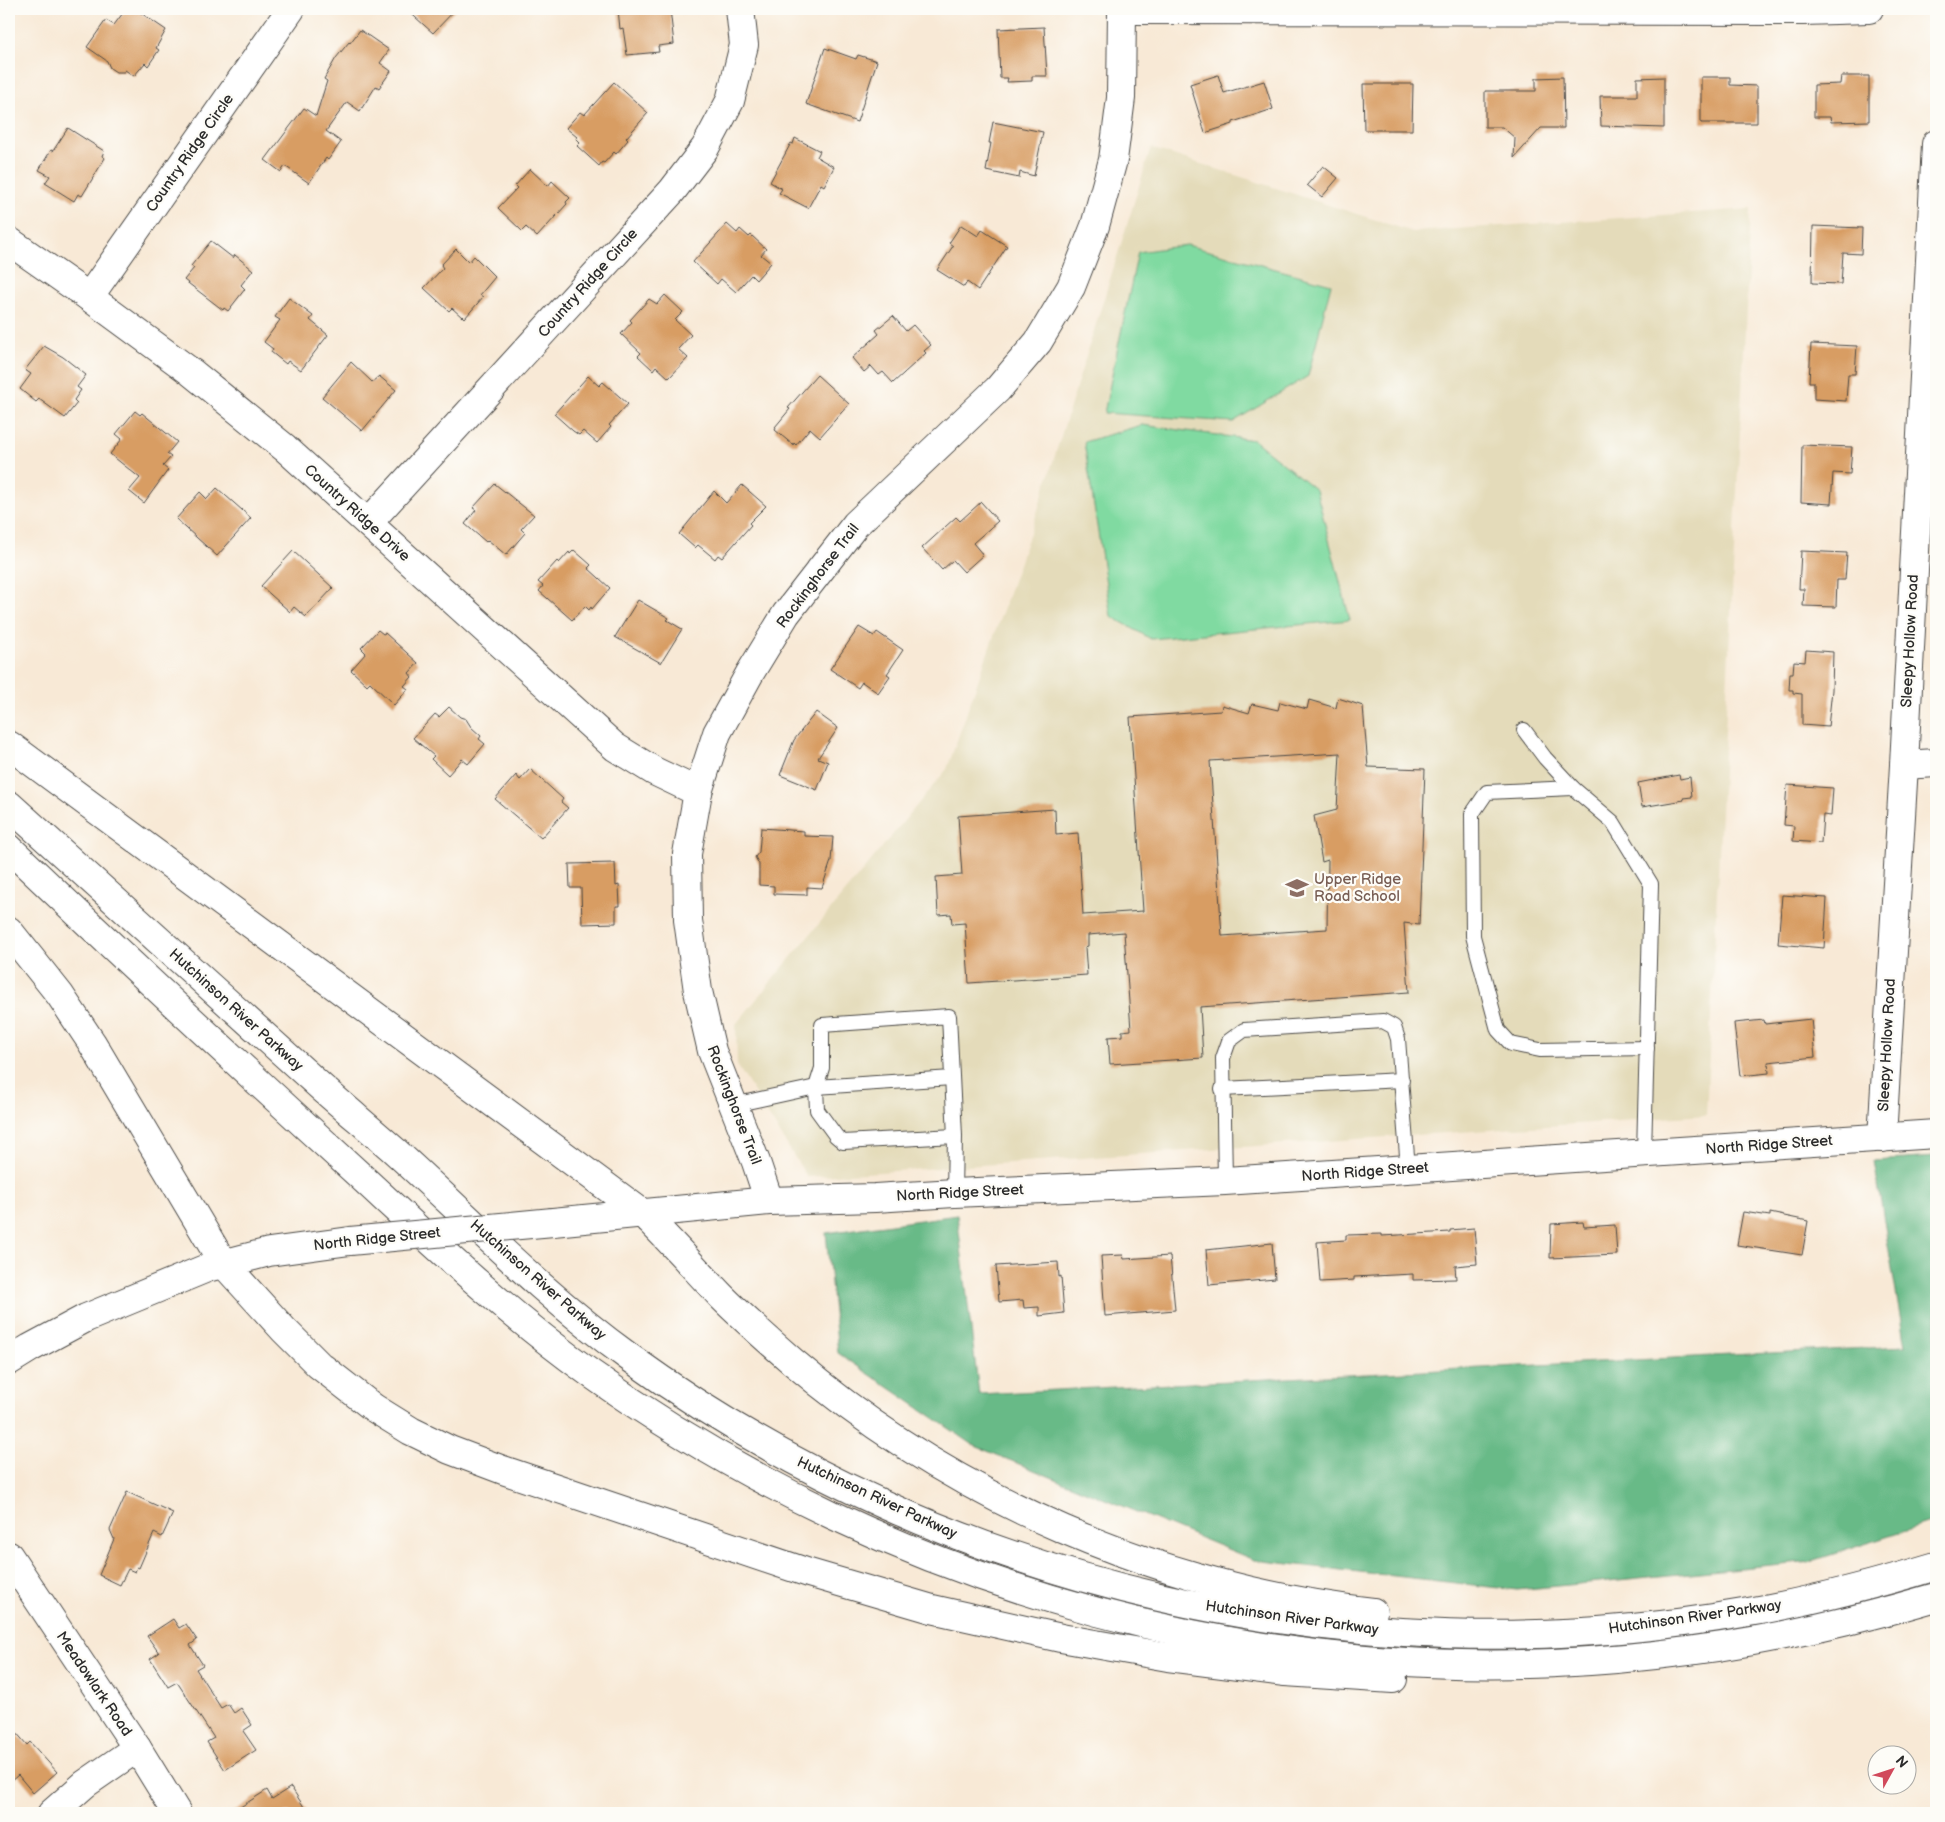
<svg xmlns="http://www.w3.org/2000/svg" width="1945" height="1822" font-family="'Balsamiq Sans',sans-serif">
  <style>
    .built { fill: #e4dbba }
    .green { fill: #80daa1; stroke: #568266 }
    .forest { fill: #68ba87; stroke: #4a7259 }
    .building { fill: #d89d63; fill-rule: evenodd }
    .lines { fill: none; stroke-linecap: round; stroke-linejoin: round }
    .service-casing { stroke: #4a4845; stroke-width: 16 }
    .minor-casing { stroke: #4a4845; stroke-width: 30 }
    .tertiary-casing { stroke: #4a4845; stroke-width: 30 }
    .motorway-casing { stroke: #4a4845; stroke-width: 30 }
    .service { stroke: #fff; stroke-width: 14 }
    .minor { stroke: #fff; stroke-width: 28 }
    .tertiary { stroke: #fff; stroke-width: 28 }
    .motorway { stroke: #fff; stroke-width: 28 }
    .tertiary-bridge-casing { stroke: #4a4845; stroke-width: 30; stroke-linecap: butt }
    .tertiary-bridge { stroke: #fff; stroke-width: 28 }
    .labels { text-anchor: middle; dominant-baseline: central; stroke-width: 4.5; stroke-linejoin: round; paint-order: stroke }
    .street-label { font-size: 15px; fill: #2b2b2b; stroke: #fdfcf7 }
    .education-label { font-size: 15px; fill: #785e54; stroke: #fdfcf7; text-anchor: start }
  </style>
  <rect width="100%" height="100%" fill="#fdfcf7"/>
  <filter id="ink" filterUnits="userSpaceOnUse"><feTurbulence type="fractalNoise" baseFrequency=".02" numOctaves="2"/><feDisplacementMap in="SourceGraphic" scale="10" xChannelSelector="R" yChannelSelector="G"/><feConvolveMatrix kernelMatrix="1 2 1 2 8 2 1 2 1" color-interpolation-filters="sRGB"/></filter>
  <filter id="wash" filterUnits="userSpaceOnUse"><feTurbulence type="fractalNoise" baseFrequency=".0096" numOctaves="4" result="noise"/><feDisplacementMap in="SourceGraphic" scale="20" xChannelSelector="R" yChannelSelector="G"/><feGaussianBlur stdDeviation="1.12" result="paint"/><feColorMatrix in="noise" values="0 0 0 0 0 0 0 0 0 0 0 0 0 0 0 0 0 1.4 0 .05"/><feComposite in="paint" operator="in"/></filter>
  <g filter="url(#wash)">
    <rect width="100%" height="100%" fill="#f8e9d6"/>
    <path class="built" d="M 1151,148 L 1413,232 L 1751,209 L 1706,1115 L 807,1177 L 737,1065 L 736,1024 L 947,769 L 1037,513 Z"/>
    <g class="green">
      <path d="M 1187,245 L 1331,284 L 1308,376 L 1233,422 L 1104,413 L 1138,252 Z"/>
      <path d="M 1142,425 L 1254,440 L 1316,490 L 1350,620 L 1151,639 L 1111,616 L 1084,442 Z"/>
    </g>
    <path class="forest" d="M 1936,1157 L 1936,1521 L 1812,1561 L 1517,1590 L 1254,1560 L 975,1446 L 838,1353 L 826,1233 L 957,1215 L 979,1394 L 1905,1346 L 1874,1161 Z"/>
    <g id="blocks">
      <g class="building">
        <path d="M 126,9 L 135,9 L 166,30 L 156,48 L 159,50 L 148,66 L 145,63 L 134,76 L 125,70 L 124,72 L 116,72 L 110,68 L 107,61 L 87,47 L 106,20 L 114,25 Z"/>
        <path d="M 406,9 L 456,9 L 433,33 Z"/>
        <path d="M 618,9 L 670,9 L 674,44 L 658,46 L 659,52 L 627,55 L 623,28 L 620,29 Z"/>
        <path d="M 1044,27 L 1047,76 L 1032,76 L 1032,81 L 1007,82 L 1008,78 L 1000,78 L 998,29 Z"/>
        <path d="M 360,30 L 389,50 L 380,63 L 391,71 L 379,88 L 376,86 L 360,111 L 347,102 L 326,131 L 341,142 L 328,160 L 326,158 L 309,183 L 285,166 L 281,172 L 265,160 L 304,108 L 316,116 L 327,81 L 324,79 L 336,58 L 349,42 L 350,43 Z"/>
        <path d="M 825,48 L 856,59 L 858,55 L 877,61 L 857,122 L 806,104 Z"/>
        <path d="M 1218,75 L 1224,93 L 1264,81 L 1273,109 L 1233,122 L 1233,124 L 1205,133 L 1190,84 Z"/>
        <path d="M 1841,76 L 1869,76 L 1869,121 L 1831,122 L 1830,117 L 1814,117 L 1814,85 L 1840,84 Z"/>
        <path d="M 1563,77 L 1564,128 L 1541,128 L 1514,158 L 1515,138 L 1502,127 L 1485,127 L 1485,91 L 1536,91 L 1536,78 Z"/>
        <path d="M 1664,77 L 1664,128 L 1601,126 L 1600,96 L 1637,96 L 1637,78 Z"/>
        <path d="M 1701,77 L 1730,77 L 1730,85 L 1757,86 L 1757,123 L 1701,123 Z"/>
        <path d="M 614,82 L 648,113 L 626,138 L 628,140 L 616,154 L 614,152 L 604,163 L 602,162 L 599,166 L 577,146 L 580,143 L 576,139 L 577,137 L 566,128 L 580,112 L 584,115 Z"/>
        <path d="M 1363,84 L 1413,84 L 1412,130 L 1364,130 Z"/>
        <path d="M 993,122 L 1043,132 L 1034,176 L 1020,172 L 1019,178 L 986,171 L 991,143 L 989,143 Z"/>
        <path d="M 68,128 L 104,151 L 102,156 L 105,158 L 82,196 L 78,194 L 74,201 L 45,183 L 50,176 L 39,170 L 51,150 L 53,151 Z"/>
        <path d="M 795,138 L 820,151 L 817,157 L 834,167 L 824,186 L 821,184 L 808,208 L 779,193 L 782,189 L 770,182 L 791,143 L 793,144 Z"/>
        <path d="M 1323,166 L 1338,178 L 1322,197 L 1307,185 Z"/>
        <path d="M 530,169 L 548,186 L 552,181 L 570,198 L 566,202 L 567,204 L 537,237 L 526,227 L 522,231 L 498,208 L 517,188 L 515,186 Z"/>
        <path d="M 727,224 L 737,233 L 740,229 L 749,237 L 751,235 L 766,249 L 761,255 L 771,263 L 756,280 L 751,275 L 736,292 L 721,279 L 717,284 L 693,262 Z"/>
        <path d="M 961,225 L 978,236 L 982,230 L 1007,246 L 978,290 L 967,282 L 964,287 L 937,270 L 953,246 L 949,243 Z"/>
        <path d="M 1813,226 L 1862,228 L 1861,254 L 1843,253 L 1841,284 L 1812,283 Z"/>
        <path d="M 211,241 L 233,258 L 235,255 L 253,270 L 241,285 L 245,289 L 228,311 L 224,308 L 223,310 L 184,280 L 194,268 L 191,266 Z"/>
        <path d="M 456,249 L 469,262 L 474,256 L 495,277 L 480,295 L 483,297 L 465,318 L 463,316 L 462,317 L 452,308 L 449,311 L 424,288 L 443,268 L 441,265 Z"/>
        <path d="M 665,295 L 683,312 L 675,320 L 691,335 L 678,349 L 688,358 L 669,378 L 656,366 L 653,370 L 638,356 L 641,353 L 621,334 L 632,322 L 630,320 L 649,299 L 657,304 Z"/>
        <path d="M 289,298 L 313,316 L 310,320 L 328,335 L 301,370 L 288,361 L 286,364 L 271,352 L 273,349 L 264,342 L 280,320 L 275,317 Z"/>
        <path d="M 893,316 L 906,331 L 913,325 L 931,345 L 924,351 L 926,353 L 893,383 L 883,372 L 879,375 L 871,366 L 864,372 L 852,358 L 879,334 L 876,330 Z"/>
        <path d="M 1811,344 L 1857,346 L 1855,374 L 1848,374 L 1846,401 L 1814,399 L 1814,382 L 1809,382 Z"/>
        <path d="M 44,346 L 63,357 L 86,375 L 77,387 L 81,390 L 74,400 L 77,403 L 65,418 L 39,399 L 36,402 L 20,389 L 31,374 L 25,370 Z"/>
        <path d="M 351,362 L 372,382 L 379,376 L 396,390 L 362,431 L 322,397 Z"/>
        <path d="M 817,375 L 849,404 L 820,437 L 810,428 L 796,445 L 794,443 L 793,445 L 775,430 L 776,428 L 775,427 L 790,409 L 788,408 Z"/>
        <path d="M 588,376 L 599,386 L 603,382 L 628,404 L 609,425 L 611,427 L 597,443 L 583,431 L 579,435 L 573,431 L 554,414 Z"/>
        <path d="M 135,411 L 140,415 L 142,413 L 177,442 L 167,454 L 171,457 L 163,466 L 168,470 L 144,503 L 129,491 L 140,478 L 110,454 L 122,439 L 116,434 Z"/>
        <path d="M 1802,445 L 1852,447 L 1850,474 L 1833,473 L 1831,504 L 1801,502 Z"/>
        <path d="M 495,484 L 534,515 L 521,529 L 525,533 L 506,555 L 488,540 L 486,542 L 465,524 L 476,510 L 473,508 Z"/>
        <path d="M 742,485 L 766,506 L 749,523 L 751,525 L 722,558 L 718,555 L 715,559 L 698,545 L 695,548 L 679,534 L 714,491 L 726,503 Z"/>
        <path d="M 217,488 L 251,518 L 217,556 L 176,519 L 200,492 L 207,499 Z"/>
        <path d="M 981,502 L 998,521 L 973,543 L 983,555 L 964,572 L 953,560 L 942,570 L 922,548 L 956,517 L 960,521 Z"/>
        <path d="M 574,550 L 591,565 L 588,568 L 610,588 L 592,609 L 591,607 L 589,610 L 585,606 L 572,620 L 539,591 L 543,586 L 538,582 L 557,561 L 559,563 L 569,552 L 570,554 Z"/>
        <path d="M 293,551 L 333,588 L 306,617 L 294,607 L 290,612 L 261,586 Z"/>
        <path d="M 1801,551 L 1847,553 L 1845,580 L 1837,580 L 1836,607 L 1803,606 L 1804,589 L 1799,589 Z"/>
        <path d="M 638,600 L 669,618 L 667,620 L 682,629 L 661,663 L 615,637 Z"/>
        <path d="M 859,627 L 874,636 L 877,632 L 903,650 L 887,674 L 890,676 L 878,693 L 862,682 L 858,688 L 830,669 Z"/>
        <path d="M 378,630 L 383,634 L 385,633 L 418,663 L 409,673 L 412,677 L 404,686 L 408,689 L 394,705 L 370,682 L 367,685 L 351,670 L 366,653 L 361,648 Z"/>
        <path d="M 1806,650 L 1833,652 L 1832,690 L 1828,727 L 1802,725 L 1802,694 L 1793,693 L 1793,690 L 1789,690 L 1790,673 L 1793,673 L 1794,661 L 1805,662 Z"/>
        <path d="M 1338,698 L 1363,706 L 1368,767 L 1425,769 L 1419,925 L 1404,923 L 1409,992 L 1200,1007 L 1203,1058 L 1110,1064 L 1108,1037 L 1122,1036 L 1122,1031 L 1131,1030 L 1124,932 L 1088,935 L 1088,946 L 1085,947 L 1087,975 L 969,983 L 965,923 L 952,924 L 951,914 L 938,915 L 936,877 L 962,875 L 958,816 L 1055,809 L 1056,835 L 1078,833 L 1083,915 L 1143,911 L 1130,717 L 1221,711 L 1222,705 L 1249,713 L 1252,704 L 1278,710 L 1280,702 L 1307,709 L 1309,700 L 1336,708 ZM 1340,753 L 1337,810 L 1314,816 L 1322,862 L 1328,860 L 1327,929 L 1222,936 L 1210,761 Z"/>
        <path d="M 449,707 L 460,717 L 466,719 L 471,727 L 481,736 L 479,739 L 485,744 L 468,764 L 462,759 L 448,775 L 431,759 L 434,756 L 413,738 L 435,714 L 439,717 Z"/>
        <path d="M 816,712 L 838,728 L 818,758 L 828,762 L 817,790 L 780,775 L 794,740 Z"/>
        <path d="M 530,769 L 563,799 L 561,802 L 568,808 L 541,838 L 495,799 L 516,775 L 520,780 Z"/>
        <path d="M 1679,775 L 1680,779 L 1690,777 L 1692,797 L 1683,798 L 1684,800 L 1642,807 L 1638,783 Z"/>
        <path d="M 1787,785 L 1833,788 L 1831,816 L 1823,815 L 1821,843 L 1793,841 L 1794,826 L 1784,825 Z"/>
        <path d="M 761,828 L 804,831 L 804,836 L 833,837 L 831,861 L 822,888 L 807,887 L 807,895 L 774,894 L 774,886 L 759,885 L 759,864 L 755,857 L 759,852 Z"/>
        <path d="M 615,863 L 616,886 L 619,885 L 620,906 L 616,906 L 616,923 L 582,924 L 581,888 L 570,888 L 569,864 Z"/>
        <path d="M 1782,895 L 1827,898 L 1824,948 L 1778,944 Z"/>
        <path d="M 1811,1019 L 1815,1057 L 1768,1062 L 1769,1073 L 1740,1076 L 1734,1023 L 1764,1020 L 1765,1024 Z"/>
        <path d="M 1743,1212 L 1770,1216 L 1770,1213 L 1808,1221 L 1802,1255 L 1737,1245 Z"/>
        <path d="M 1583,1222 L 1584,1227 L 1615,1225 L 1617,1255 L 1550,1258 L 1551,1224 Z"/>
        <path d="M 1474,1228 L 1477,1264 L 1455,1266 L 1456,1279 L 1413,1280 L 1413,1274 L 1354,1277 L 1354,1280 L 1320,1282 L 1317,1242 L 1346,1240 L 1346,1235 L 1382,1234 L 1382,1236 L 1450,1232 L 1450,1230 Z"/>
        <path d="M 1272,1243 L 1275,1279 L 1209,1285 L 1206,1250 Z"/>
        <path d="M 1123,1255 L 1124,1259 L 1170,1256 L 1175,1310 L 1105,1316 L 1101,1256 Z"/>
        <path d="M 1058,1262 L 1059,1277 L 1061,1276 L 1064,1313 L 1039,1316 L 1039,1307 L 1024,1308 L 1023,1300 L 999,1302 L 996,1266 Z"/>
        <path d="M 127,1492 L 173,1513 L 162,1537 L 154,1533 L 139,1568 L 137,1567 L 135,1572 L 128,1569 L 120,1585 L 99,1575 L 114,1539 L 110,1530 Z"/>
        <path d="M 173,1619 L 179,1628 L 186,1624 L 197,1640 L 190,1645 L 203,1665 L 196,1669 L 221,1708 L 228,1704 L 234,1713 L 241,1708 L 252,1725 L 243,1731 L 256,1750 L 225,1770 L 207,1742 L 214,1738 L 177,1682 L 168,1687 L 150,1659 L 159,1653 L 147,1636 Z"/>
        <path d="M 9,1724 L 27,1745 L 30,1742 L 57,1772 L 33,1793 L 18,1775 L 9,1783 Z"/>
        <path d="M 291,1787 L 308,1813 L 231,1813 L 267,1790 L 272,1799 Z"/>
      </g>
    </g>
  </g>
  <g filter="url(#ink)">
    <use href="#blocks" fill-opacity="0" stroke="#4a4845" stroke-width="1"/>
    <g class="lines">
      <defs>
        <g id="service">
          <path d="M 1524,730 L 1545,758 L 1573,788 L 1613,822 L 1651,884 L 1644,1153"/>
          <path d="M 1573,788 L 1487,792 L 1472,814 L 1473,936 L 1498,1030 L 1511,1044 L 1540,1050 L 1647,1048"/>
          <path d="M 1222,1089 L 1402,1080"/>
          <path d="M 733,1105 L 816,1087 L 952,1078"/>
          <path d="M 1225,1181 L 1223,1058 L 1229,1041 L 1244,1030 L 1383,1021 L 1394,1027 L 1398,1039 L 1408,1169"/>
          <path d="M 954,1193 L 955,1136 L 949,1016 L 822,1025 L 822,1068 L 816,1087 L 817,1110 L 836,1136 L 843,1142 L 955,1136"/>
        </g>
        <g id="minor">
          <path d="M 1122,10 L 1803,11 L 1869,9"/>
          <path d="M 9,241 L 89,297 L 191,372 L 285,448 L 615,747 L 654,771 L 698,792"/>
          <path d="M 89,297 L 291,9"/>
          <path d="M 368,523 L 672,191 L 705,148 L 730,101 L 744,45 L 740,9"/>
          <path d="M 1904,765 L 1936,763"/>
          <path d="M 1882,1138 L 1904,765 L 1936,144"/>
          <path d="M 769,1201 L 756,1162 L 712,1051 L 698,991 L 688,920 L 687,854 L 698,792 L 717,733 L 750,673 L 786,614 L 856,524 L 998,389 L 1038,342 L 1071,287 L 1095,226 L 1113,160 L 1121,98 L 1122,9"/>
          <path d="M 9,1556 L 137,1748 L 177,1813"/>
          <path d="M 52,1813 L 85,1784 L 137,1748"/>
        </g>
        <g id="tertiary">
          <path d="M 553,1222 L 769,1201 L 875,1198 L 954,1193 L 1225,1181 L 1936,1134"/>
          <path d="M 9,1361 L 30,1348 L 86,1318 L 207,1268 L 269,1252 L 350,1241"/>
        </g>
        <g id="motorway">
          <path d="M 9,745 L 642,1213 C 670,1240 695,1269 722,1297 C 744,1319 768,1340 792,1361 C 955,1500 1159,1587 1373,1612"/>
          <path d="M 9,805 C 113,899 217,993 321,1087 C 346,1109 371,1130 396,1152 C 473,1222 545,1296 629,1357 C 948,1588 1354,1681 1743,1613 C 1808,1602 1873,1585 1936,1566"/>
          <path d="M 9,848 C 123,957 239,1065 356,1172 C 432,1242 506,1313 590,1373 C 896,1591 1281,1698 1655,1655 C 1750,1645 1845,1624 1936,1597"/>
          <path d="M 9,931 L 60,995 L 92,1043 L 223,1263 L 284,1330 L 319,1365 L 374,1408 L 411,1431 L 450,1450 L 503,1470 L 809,1573 L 932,1609 L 1061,1638 L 1168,1657 L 1285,1672 L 1393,1679"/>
        </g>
      </defs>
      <use href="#service" class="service-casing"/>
      <use href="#minor" class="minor-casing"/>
      <use href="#tertiary" class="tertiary-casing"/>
      <use href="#motorway" class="motorway-casing"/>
      <use href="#service" class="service"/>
      <use href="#minor" class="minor"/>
      <use href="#tertiary" class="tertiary"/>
      <use href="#motorway" class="motorway"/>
      <defs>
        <path id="tertiary-bridge" d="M 350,1241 L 553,1222"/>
      </defs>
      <use href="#tertiary-bridge" class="tertiary-bridge-casing"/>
      <use href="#tertiary-bridge" class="tertiary-bridge"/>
    </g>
  </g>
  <defs>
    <symbol id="school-bare" viewBox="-9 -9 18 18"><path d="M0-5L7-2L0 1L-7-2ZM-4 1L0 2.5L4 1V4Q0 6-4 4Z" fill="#8d6e63" stroke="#fdfcf7" stroke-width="2.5" paint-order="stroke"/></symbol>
  </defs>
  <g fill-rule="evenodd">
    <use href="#school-bare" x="1281" y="872" width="32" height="32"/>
  </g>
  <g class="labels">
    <g class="street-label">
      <text transform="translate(190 153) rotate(-55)">Country Ridge Circle</text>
      <text transform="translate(588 283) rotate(-48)">Country Ridge Circle</text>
      <text transform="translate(357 513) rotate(42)">Country Ridge Drive</text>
      <text transform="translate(818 576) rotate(-53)">Rockinghorse Trail</text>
      <text transform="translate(1910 641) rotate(-87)">Sleepy Hollow Road</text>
      <text transform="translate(236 1010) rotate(42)">Hutchinson River Parkway</text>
      <text transform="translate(1887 1045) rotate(-87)">Sleepy Hollow Road</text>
      <text transform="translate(734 1105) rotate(69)">Rockinghorse Trail</text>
      <text transform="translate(1769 1145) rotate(-4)">North Ridge Street</text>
      <text transform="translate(1365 1172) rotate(-4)">North Ridge Street</text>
      <text transform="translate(960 1193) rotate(-3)">North Ridge Street</text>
      <text transform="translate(377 1239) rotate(-6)">North Ridge Street</text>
      <text transform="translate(538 1280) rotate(41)">Hutchinson River Parkway</text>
      <text transform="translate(877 1498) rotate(25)">Hutchinson River Parkway</text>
      <text transform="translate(1695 1617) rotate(-8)">Hutchinson River Parkway</text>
      <text transform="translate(1292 1618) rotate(8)">Hutchinson River Parkway</text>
      <text transform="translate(94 1684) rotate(56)">Meadowlark Road</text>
    </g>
    <g class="education-label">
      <text x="1314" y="879">Upper Ridge<tspan x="1314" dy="17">Road School</tspan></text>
    </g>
  </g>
  <rect width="1945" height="1822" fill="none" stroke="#fdfcf7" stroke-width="30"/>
  <g transform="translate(1892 1770) rotate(50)"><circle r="24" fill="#fdfcf7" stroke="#a9a8a5"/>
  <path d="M0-4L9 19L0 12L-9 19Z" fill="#d1495b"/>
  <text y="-8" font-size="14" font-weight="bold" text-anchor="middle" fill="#2b2b2b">N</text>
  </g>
</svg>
